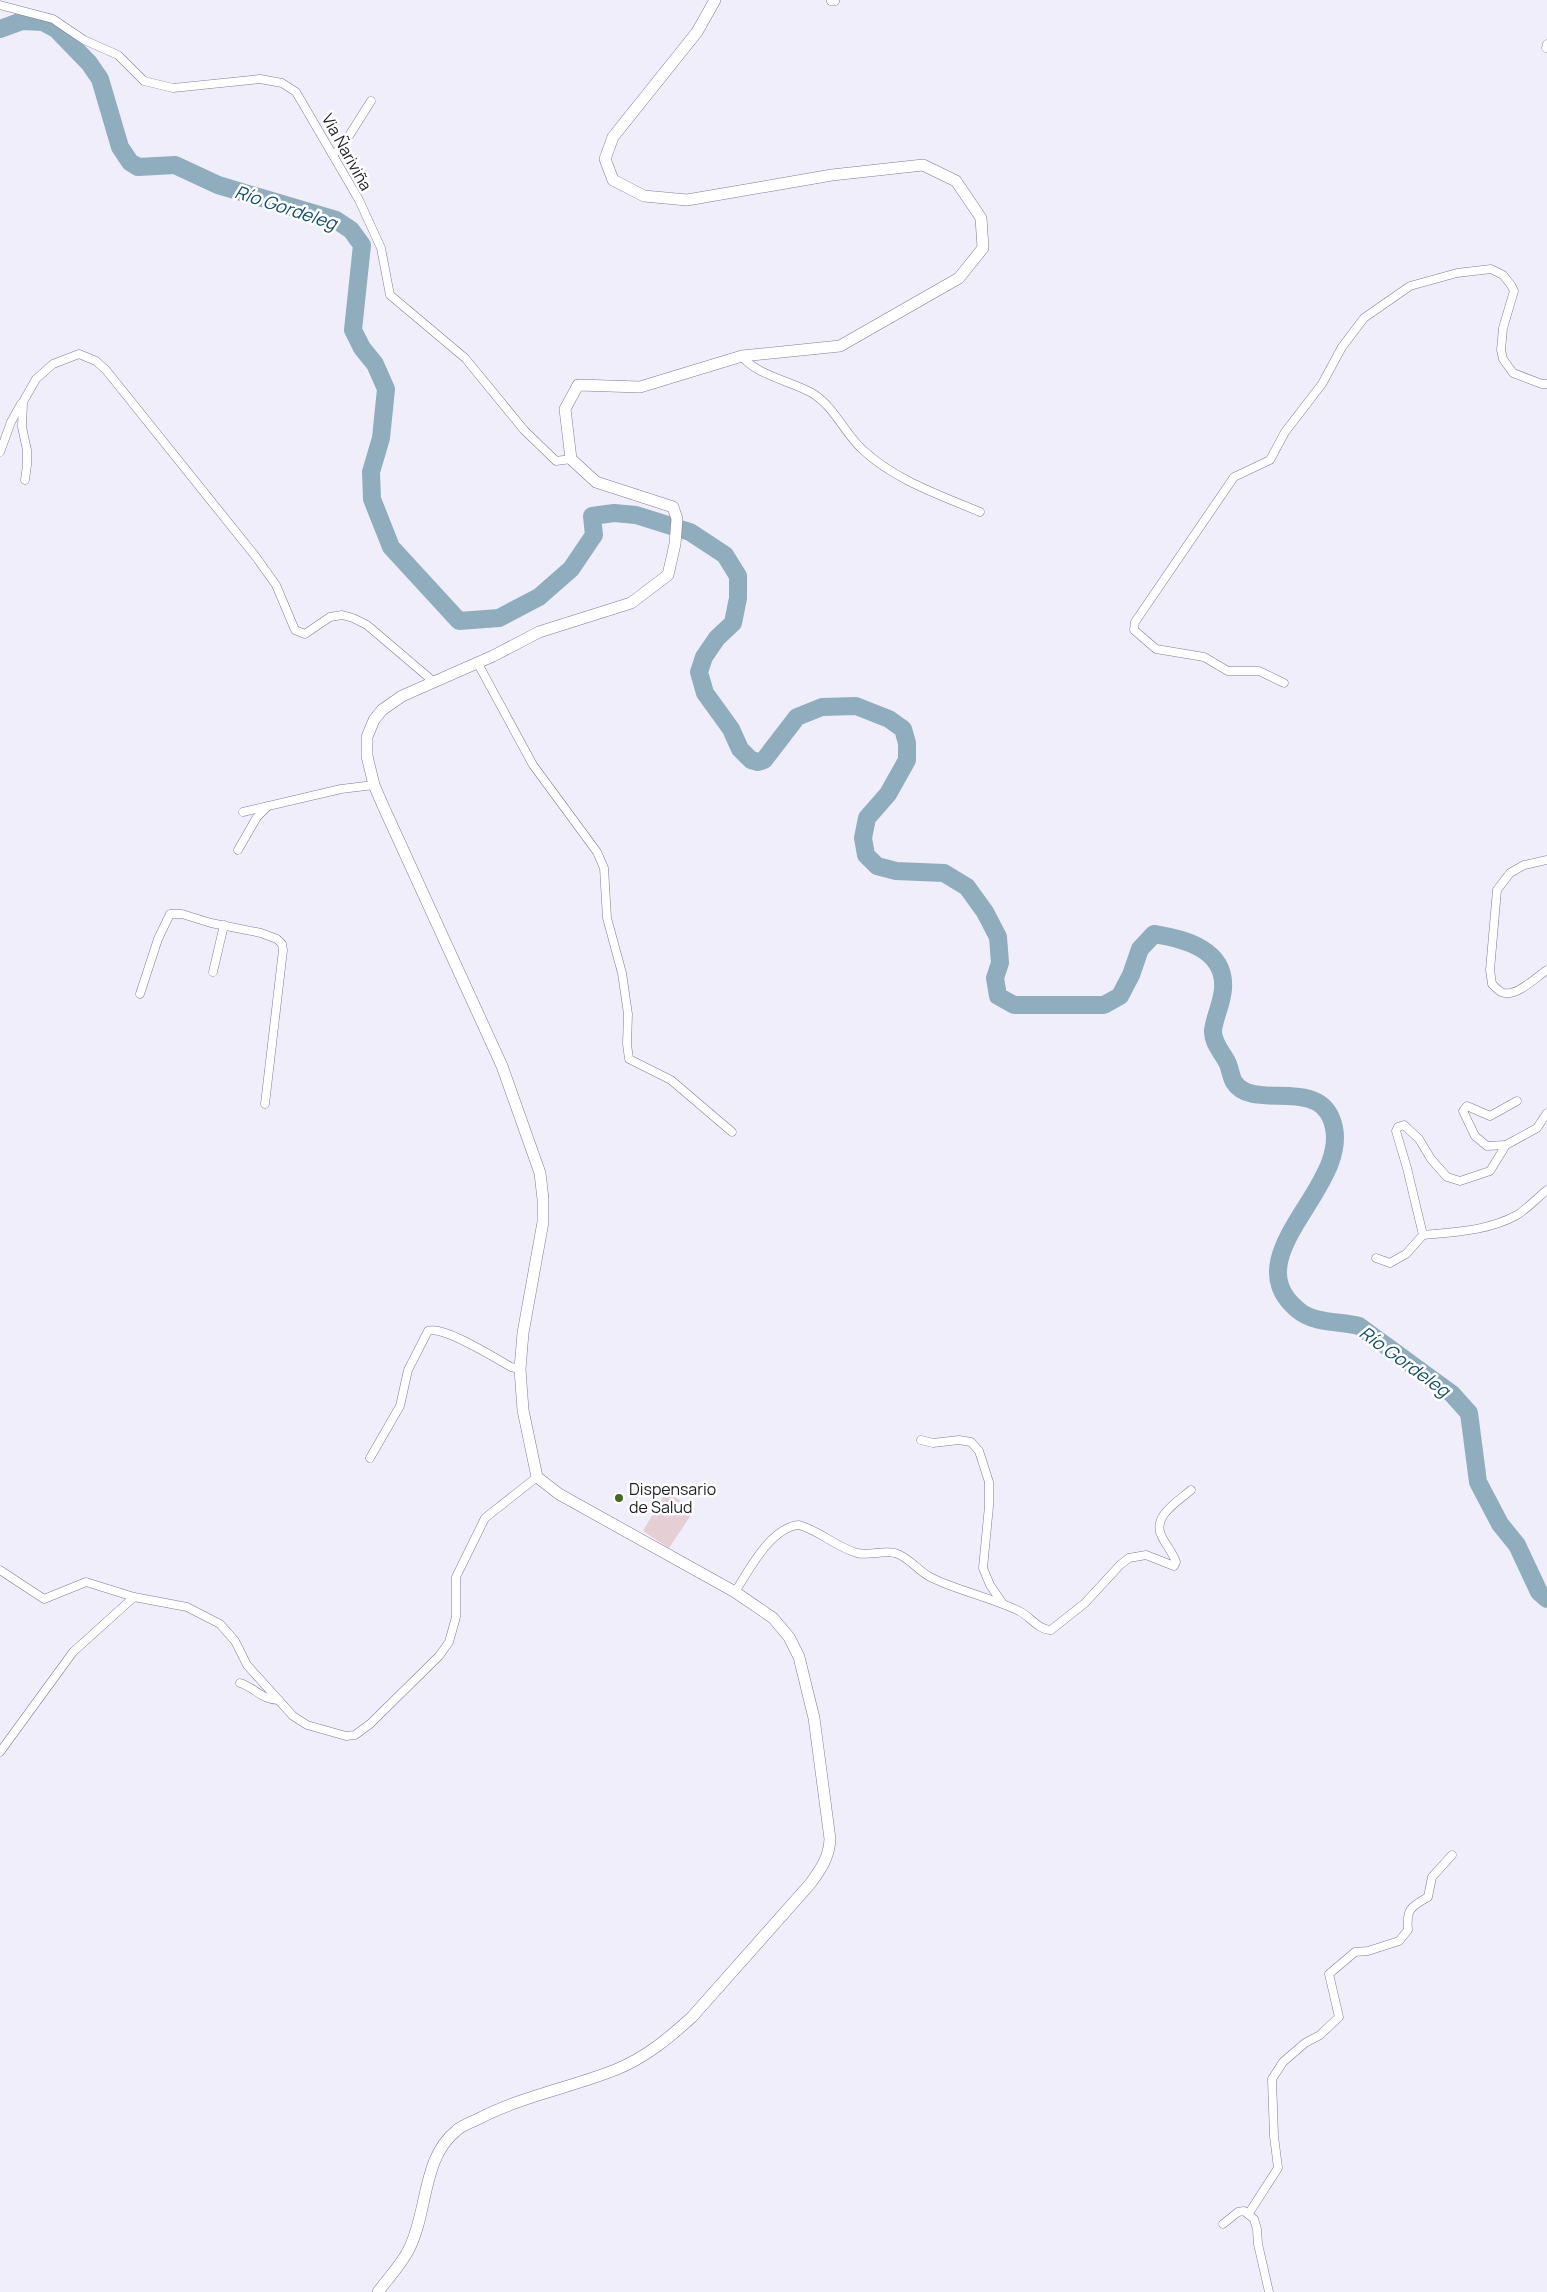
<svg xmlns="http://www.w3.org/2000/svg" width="1547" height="2292" font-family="Manrope,sans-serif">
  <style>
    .green { fill: #e5ced4 }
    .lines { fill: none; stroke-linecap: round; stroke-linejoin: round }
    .river { stroke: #8fadbd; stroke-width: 18 }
    .street-casing { stroke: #827b9a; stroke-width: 9 }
    .secondary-casing { stroke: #827b9a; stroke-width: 12 }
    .street { stroke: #fff; stroke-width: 8 }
    .secondary { stroke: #fff; stroke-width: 11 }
    .poi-dot { fill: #436923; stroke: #fff; stroke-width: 2 }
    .labels { text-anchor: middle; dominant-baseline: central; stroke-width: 5; stroke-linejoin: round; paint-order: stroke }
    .street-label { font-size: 16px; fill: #1f1c28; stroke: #fff }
    .poi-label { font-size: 16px; fill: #1f1c28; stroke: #fff; text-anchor: start }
    .water-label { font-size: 18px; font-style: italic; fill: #144d66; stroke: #fff }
  </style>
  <rect width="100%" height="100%" fill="#f1eefb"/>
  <path class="green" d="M 666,1492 L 695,1509 L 669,1548 L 643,1531 Z"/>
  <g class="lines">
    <path class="river" d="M 0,29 L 22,21 L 43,22 L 56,29 L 89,63 L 100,79 L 120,147 L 130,162 L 138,167 L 175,165 L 218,185 L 336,220 L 351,230 L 362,245 L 353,330 L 362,348 L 375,364 L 386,389 L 381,438 L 371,472 L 372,499 L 391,547 L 459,621 L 499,618 L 539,597 L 571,569 L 594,535 L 592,516 L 614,513 L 636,515 L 690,532 L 725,555 L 738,576 L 738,598 L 733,623 L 717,638 L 704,657 L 699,672 L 705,693 L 731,729 L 740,749 L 751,760 L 758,762 L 764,760 L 797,717 L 822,707 L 856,706 L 889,719 L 903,729 L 907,743 L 907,760 L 888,794 L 867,818 L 863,838 L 866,855 L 877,866 L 896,871 L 944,873 L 967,887 L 985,912 L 998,937 L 1000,963 L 995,978 L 998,996 L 1014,1005 L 1104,1005 L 1120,996 L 1131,975 L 1140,949 L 1154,934 C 1186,939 1226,950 1223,989 C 1222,1003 1215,1016 1213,1030 C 1212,1043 1223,1053 1228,1064 C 1230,1069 1231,1077 1234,1082 C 1252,1111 1314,1078 1331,1118 C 1359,1183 1230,1254 1298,1310 C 1314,1324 1340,1321 1359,1326 L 1452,1394 L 1469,1413 L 1478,1482 L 1500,1524 L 1517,1545 L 1539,1592 L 1547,1599"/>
    <defs>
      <g id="street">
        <path d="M 0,5 L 53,19 L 84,40 L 118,55 L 144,81 L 173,88 L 260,79 L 282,83 L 296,92 L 359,200 L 381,248 L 390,295 L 465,358 L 524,430 L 556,461 L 571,459"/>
        <path d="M 1546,48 L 1547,44"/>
        <path d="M 332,154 L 340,150 L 371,101"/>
        <path d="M 742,356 C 754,374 793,382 812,393 C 835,407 844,433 863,450 C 895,480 940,495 980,512"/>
        <path d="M 0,452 L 11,422 L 21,404"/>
        <path d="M 25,480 L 27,465 L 27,450 L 22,427 L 23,402 L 36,379 L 53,364 L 79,354 L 96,361 L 106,370 L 256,557 L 276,585 L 295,630 L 305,634 L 330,617 L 342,615 L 353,618 L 367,625 L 434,682"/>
        <path d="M 477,662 L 533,765 L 597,852 L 604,868 L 607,918 L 622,973 L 628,1014 L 627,1044 L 629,1059 L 671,1080 L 732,1132"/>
        <path d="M 1284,683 L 1259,671 L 1228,671 L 1204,657 L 1156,649 L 1134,630 L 1135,622 L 1234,477 L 1270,460 L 1285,432 L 1322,384 L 1342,347 L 1364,318 L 1410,286 L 1457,273 L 1491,269 L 1503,275 L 1511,285 L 1514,291 L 1503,328 L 1501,350 L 1503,359 L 1513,373 L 1542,384 L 1547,384"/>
        <path d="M 243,812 L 341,789 L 374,785"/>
        <path d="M 238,850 L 257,817 L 268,806"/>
        <path d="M 1547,860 L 1524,865 L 1510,873 L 1497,890 L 1490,970 L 1492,984 C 1494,986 1498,990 1501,992 C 1515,999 1536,977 1547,970"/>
        <path d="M 213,972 L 224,925"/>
        <path d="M 140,994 L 158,939 L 170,914 L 182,914 L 211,923 L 261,933 L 277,939 L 282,944 L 283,950 L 265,1104"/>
        <path d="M 1506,1145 L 1487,1146 L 1475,1136 L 1463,1111 L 1467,1106 L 1490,1116 L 1517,1101"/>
        <path d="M 1423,1235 C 1455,1232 1488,1231 1517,1215 C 1528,1208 1537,1198 1547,1190"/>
        <path d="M 1376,1258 L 1390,1263 L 1406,1254 L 1423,1235 L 1407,1168 L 1396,1131 L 1398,1127 L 1404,1125 L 1419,1139 L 1431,1159 L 1447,1177 L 1460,1181 L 1490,1171 L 1506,1145 L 1537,1128 L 1547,1113"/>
        <path d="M 921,1440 L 933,1443 L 959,1440 L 971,1442 L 979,1451 L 989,1482 L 989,1506 L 983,1568 L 990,1585 L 1003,1604"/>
        <path d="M 370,1458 L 400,1406 L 408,1370 L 428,1331 C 443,1325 495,1358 511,1367 L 520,1369"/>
        <path d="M 0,1570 L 44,1599 L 86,1582 L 134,1597 L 187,1607 L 220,1624 L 235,1641 L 247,1665 L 293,1716 L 307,1725 L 346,1736 L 355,1735 L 370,1724 L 439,1656 L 449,1642 L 456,1617 L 456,1577 L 485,1518 L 537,1477"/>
        <path d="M 735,1592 C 749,1570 771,1527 799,1525 C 820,1531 836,1547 857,1553 C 870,1556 883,1550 895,1553 C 909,1557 917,1570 930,1577 C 958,1591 990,1597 1019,1611 C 1030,1616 1038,1630 1051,1630 L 1085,1603 L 1120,1565 L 1129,1558 L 1146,1555 L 1174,1566 L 1176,1562 C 1173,1553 1166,1545 1162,1537 C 1151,1517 1177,1502 1191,1490"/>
        <path d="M 240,1683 C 254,1687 262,1700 278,1700"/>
        <path d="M 0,1752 L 73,1652 L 134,1597"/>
        <path d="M 1249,2213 L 1278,2168 L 1274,2136 L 1272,2079 L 1283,2062 L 1305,2043 L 1320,2035 L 1339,2017 L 1329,1974 L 1355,1952 L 1368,1951 L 1399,1941 L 1408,1930 C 1406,1909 1411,1907 1428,1897 L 1432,1877 L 1452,1855"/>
        <path d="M 1223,2224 L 1238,2212 L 1244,2211 L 1254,2219 L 1257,2229 L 1258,2244 L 1269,2292"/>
      </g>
      <g id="secondary">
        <path d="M 832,0 L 834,0"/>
        <path d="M 378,2292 C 388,2278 402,2264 409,2249 C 428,2212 422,2158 456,2131 C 461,2126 469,2123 476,2120 C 519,2097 569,2088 615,2070 C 645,2058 669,2038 692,2017 L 810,1884 C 821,1869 829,1858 830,1839 L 814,1718 L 799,1657 L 789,1637 L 773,1618 L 735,1592 L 559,1494 L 537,1477 L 523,1410 L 520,1369 L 523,1333 L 543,1222 L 543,1199 L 540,1173 L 502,1066 L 384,808 L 374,785 L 367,756 L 367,737 L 374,720 L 382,710 L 402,696 L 493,656 L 539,632 L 631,603 L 668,575 L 675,544 L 677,519 L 673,507 L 596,482 L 571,459 L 565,409 L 578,385 L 640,387 L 742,356 L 840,346 L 959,278 L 983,248 L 981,218 L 956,181 L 923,165 L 832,175 L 687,200 L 644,196 L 613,180 L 605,159 L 613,137 L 697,32 L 715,0"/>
      </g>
    </defs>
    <use href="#street" class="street-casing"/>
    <use href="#secondary" class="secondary-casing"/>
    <use href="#street" class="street"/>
    <use href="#secondary" class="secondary"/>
  </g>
  <circle class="poi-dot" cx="619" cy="1498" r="5"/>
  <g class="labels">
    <g class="street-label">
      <text transform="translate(347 152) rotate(61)">Via Ñariviña</text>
    </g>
    <g class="poi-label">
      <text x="629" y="1489">Dispensario<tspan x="629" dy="18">de Salud</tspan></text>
    </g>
    <g class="water-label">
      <text transform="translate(286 207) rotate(18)">Río Gordeleg</text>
      <text transform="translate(1405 1361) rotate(36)">Río Gordeleg</text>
    </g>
  </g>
</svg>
